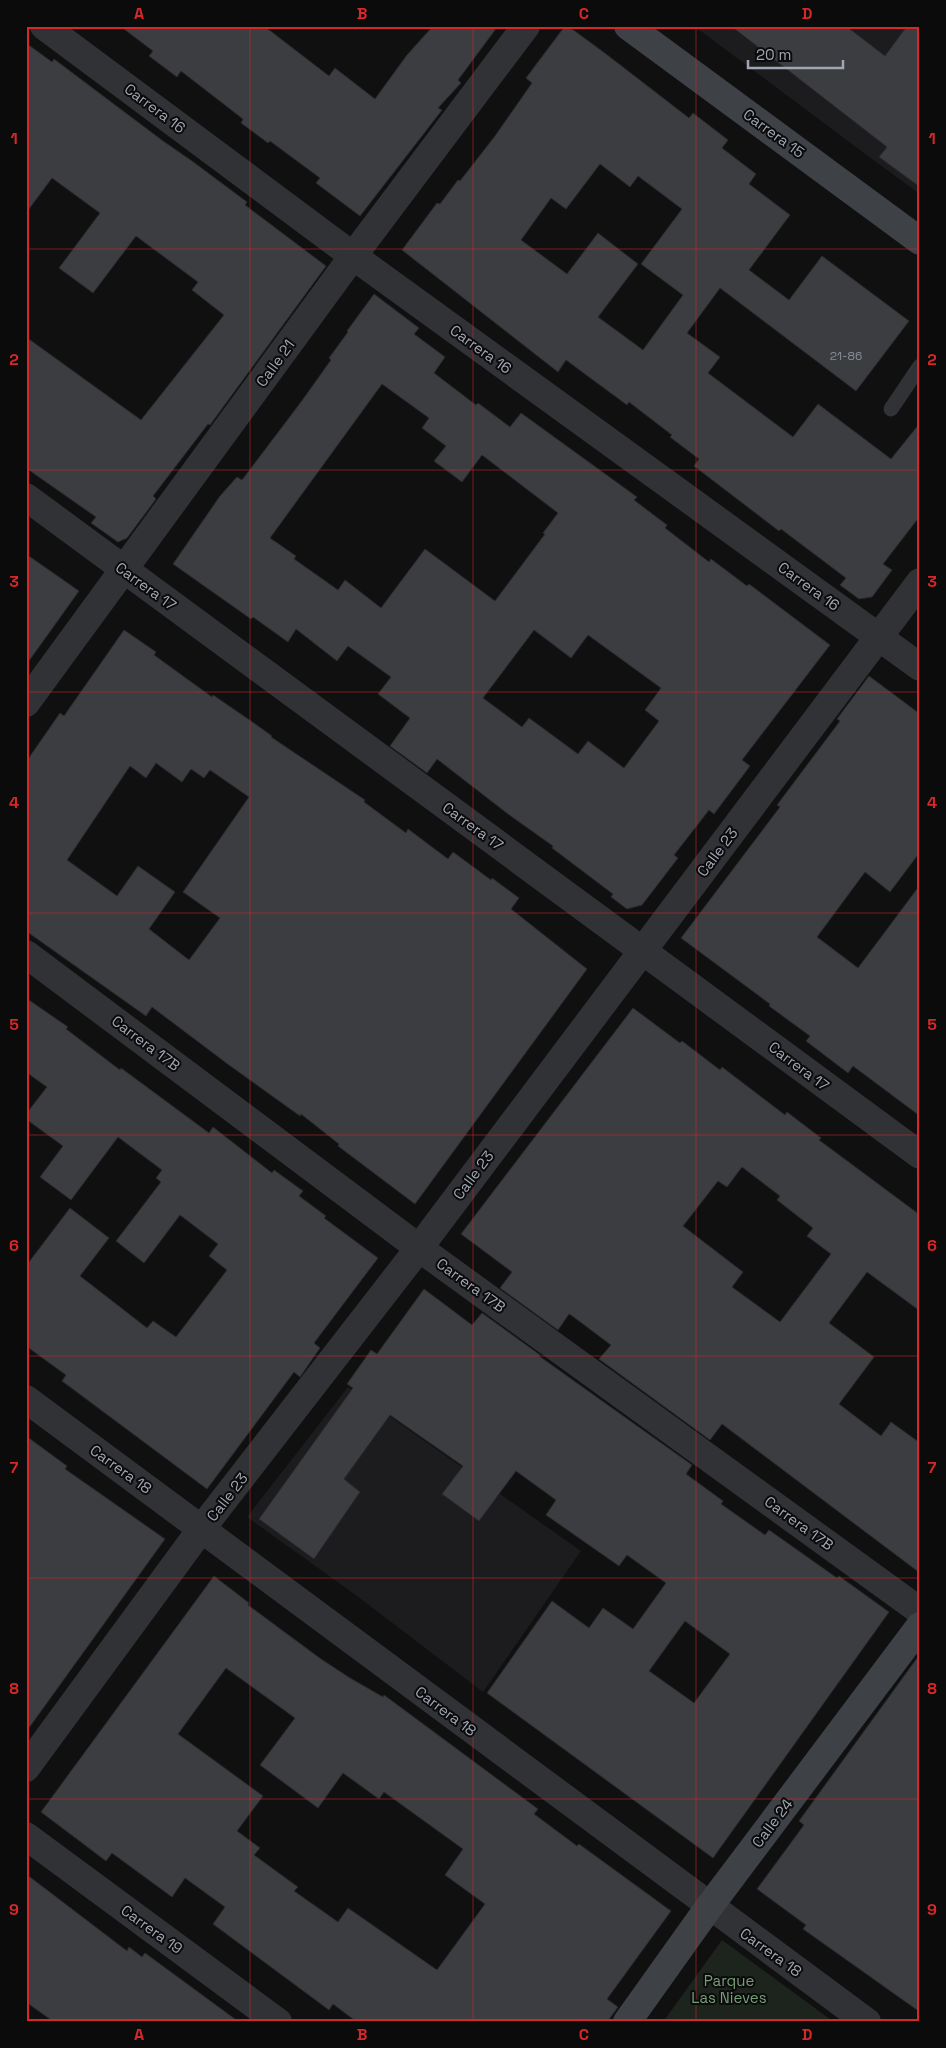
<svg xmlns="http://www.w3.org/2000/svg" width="946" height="2048" font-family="'Space Grotesk',sans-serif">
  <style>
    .built { fill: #1c1c1e }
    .green { fill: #1c241d }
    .building { fill: #3c3d41; stroke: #2a2a2d; fill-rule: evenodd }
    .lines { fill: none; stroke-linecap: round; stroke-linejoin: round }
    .lane { stroke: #313236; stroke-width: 15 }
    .street { stroke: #313236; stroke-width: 28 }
    .secondary { stroke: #3e4146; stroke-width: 28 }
    .grid { fill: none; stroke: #d62828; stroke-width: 1; stroke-opacity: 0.55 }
    .labels { text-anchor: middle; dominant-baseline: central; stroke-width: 4; stroke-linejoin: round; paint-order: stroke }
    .number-label { font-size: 12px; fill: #878c96 }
    .street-label { font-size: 15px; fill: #a0a6b3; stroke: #0b0b0c }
    .park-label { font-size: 15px; fill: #769f77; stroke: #0b0b0c }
    .neatline { fill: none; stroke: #d62828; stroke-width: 2 }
    .grid-label { font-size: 16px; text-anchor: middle; font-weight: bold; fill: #d62828 }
  </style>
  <rect width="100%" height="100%" fill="#101011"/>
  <g class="built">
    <path d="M 694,26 L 920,26 L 920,194 L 872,159 Z"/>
    <path d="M 348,1387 L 581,1551 L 483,1692 L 357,1596 L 247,1517 Z"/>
  </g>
  <path class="green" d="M 722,1940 L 834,2022 L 663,2022 Z"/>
  <g class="building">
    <path d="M 120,26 L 264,26 L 329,76 L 335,68 L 375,99 L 407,55 L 433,26 L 498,26 L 458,80 L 461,83 L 438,108 L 442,110 L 360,216 L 316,183 L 320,178 L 270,141 L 268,143 L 241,123 L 243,119 L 181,71 L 177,77 L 149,56 L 153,51 Z"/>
    <path d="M 565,26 L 568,26 L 606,54 L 689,118 L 693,113 L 728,140 L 722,148 L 756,174 L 749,184 L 790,215 L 749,270 L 789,300 L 822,256 L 909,321 L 856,391 L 720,288 L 687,333 L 720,357 L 708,373 L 793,437 L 818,404 L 891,459 L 920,423 L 920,516 L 883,564 L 892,570 L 872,597 L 859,599 L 840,585 L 846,578 L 781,529 L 779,531 L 694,466 L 699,459 L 670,437 L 672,435 L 629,402 L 627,405 L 566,360 L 558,372 L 402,250 L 437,203 L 440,204 L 458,180 L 460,181 L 495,136 L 532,83 L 526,78 ZM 600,164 L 630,187 L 638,176 L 682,209 L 641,264 L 683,295 L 643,350 L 598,317 L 638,264 L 598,233 L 567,274 L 521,240 L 551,198 L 566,209 Z"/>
    <path d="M 731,26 L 846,26 L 885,56 L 907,26 L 920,26 L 920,187 L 879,157 L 887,147 Z"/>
    <path d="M 26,43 L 52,62 L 54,59 L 163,141 L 192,161 L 247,202 L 245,205 L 326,266 L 210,425 L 208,424 L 153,496 L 156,499 L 127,538 L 118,542 L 91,523 L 96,517 L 26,468 L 26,337 L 141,420 L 224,315 L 192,290 L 198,282 L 136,236 L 93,293 L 59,268 L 100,213 L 52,178 L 26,213 Z"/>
    <path d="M 374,294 L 419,328 L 414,334 L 445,357 L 434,373 L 476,405 L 478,403 L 510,427 L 521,413 L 637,497 L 634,500 L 667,525 L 665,528 L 709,562 L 711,559 L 747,586 L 749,584 L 830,645 L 742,760 L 750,766 L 714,814 L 709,810 L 674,855 L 678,858 L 642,905 L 627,909 L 611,897 L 613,894 L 552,848 L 553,846 L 508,814 L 437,759 L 427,773 L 390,746 L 410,718 L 378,694 L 391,677 L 348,646 L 337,661 L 296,629 L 288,642 L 253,617 L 251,619 L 173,564 L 220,496 L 237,477 L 242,480 L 301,402 L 331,360 L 329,358 L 348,332 L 347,331 ZM 382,384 L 429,418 L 422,428 L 446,446 L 434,461 L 462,482 L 482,455 L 558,513 L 543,533 L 545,534 L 495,601 L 425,549 L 381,608 L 345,580 L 338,590 L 294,559 L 296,556 L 270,538 ZM 534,630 L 571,658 L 588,635 L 661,688 L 645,710 L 659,721 L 624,768 L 588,741 L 578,754 L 529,718 L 522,727 L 483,698 Z"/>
    <path d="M 26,554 L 79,591 L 26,665 Z"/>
    <path d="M 124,630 L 156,652 L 154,655 L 212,697 L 213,695 L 251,721 L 272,736 L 271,737 L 365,800 L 364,802 L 406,833 L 408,829 L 448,859 L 453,852 L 491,880 L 492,878 L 519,898 L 511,909 L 587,969 L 415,1204 L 338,1146 L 339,1144 L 301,1114 L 300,1116 L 229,1065 L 152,1007 L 146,1016 L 26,931 L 26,762 L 60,713 L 64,716 ZM 156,763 L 182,782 L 191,769 L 204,778 L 210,770 L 249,797 L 183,892 L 220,918 L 189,960 L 149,929 L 175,892 L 138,866 L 117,896 L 67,860 L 130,766 L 146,778 Z"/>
    <path d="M 869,676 L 920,714 L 920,852 L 890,892 L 865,872 L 817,937 L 858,968 L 920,885 L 920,1116 L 853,1066 L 848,1073 L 806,1041 L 810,1036 L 769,1006 L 770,1004 L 681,938 L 780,807 L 777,805 L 840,721 L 837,719 Z"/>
    <path d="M 26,998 L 68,1027 L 66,1029 L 120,1070 L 121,1068 L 209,1133 L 213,1127 L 272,1173 L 274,1170 L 303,1191 L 299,1196 L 326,1216 L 324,1218 L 378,1258 L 314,1343 L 320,1348 L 300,1377 L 294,1372 L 207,1489 L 62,1381 L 66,1375 L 26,1346 L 26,1266 L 70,1208 L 109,1238 L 80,1276 L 147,1328 L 153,1321 L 176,1337 L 227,1270 L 209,1256 L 218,1244 L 180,1215 L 144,1263 L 116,1241 L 161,1182 L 156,1178 L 162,1170 L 118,1137 L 71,1200 L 40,1177 L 63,1146 L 26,1119 L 26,1114 L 47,1087 L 26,1072 Z"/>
    <path d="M 633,1008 L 680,1043 L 682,1041 L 720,1070 L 722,1067 L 785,1115 L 787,1112 L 821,1138 L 819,1140 L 920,1215 L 920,1311 L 867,1272 L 829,1323 L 874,1357 L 839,1404 L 881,1436 L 891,1422 L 920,1443 L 920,1573 L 722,1424 L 710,1440 L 599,1359 L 611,1345 L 571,1315 L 569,1314 L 558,1330 L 500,1288 L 512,1272 L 461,1234 ZM 742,1167 L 780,1196 L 777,1200 L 813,1228 L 807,1236 L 831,1254 L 780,1322 L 732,1287 L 743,1272 L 683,1226 L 718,1181 L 727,1187 Z"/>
    <path d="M 424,1289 L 472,1325 L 482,1313 L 540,1355 L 539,1356 L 692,1465 L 686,1474 L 723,1501 L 721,1504 L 765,1535 L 769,1530 L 837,1578 L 839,1576 L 889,1612 L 713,1858 L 487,1693 L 552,1601 L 589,1628 L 603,1608 L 633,1629 L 666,1583 L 627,1555 L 619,1566 L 546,1515 L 556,1500 L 516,1471 L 479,1521 L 442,1494 L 463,1466 L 390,1415 L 344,1479 L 360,1492 L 314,1559 L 259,1519 L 353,1388 L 347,1384 L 371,1350 L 377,1354 ZM 685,1621 L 730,1654 L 694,1703 L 649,1671 Z"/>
    <path d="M 26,1436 L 67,1466 L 65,1469 L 165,1539 L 26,1732 Z"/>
    <path d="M 214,1576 L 249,1603 L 248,1605 L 321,1659 L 350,1678 L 383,1697 L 384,1695 L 538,1809 L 534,1814 L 577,1846 L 579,1844 L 671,1911 L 607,1999 L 618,2007 L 607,2022 L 357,2022 L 333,2004 L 329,2010 L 213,1924 L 225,1907 L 185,1878 L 172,1897 L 112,1853 L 106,1861 L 41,1812 ZM 226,1668 L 295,1718 L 260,1765 L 318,1808 L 343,1773 L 379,1799 L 384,1792 L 463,1849 L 445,1875 L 485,1904 L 437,1970 L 348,1908 L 338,1922 L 294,1891 L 298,1887 L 254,1855 L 260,1848 L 237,1831 L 263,1796 L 178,1734 Z"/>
    <path d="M 920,1654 L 920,2012 L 803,1929 L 806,1925 L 757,1889 L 804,1825 L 799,1821 Z"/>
    <path d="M 26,1874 L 127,1951 L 129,1947 L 142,1957 L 145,1953 L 239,2022 L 54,2022 L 26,2002 Z"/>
  </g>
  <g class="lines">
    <path class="lane" d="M 891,409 L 920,366"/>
    <g class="street">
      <path d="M 44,26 L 353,256 L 920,667"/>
      <path d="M 26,497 L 920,1155"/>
      <path d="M 26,703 L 353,256 L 526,26"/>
      <path d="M 26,954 L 419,1248 L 920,1611"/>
      <path d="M 26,1399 L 867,2022"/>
      <path d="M 26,1768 L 202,1528 L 419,1248 L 920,582"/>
      <path d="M 26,1836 L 278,2022"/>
    </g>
    <g class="secondary">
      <path d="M 628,26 L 920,241"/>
      <path d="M 627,2022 L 709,1907 L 920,1626"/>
    </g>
  </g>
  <path class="grid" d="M 250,26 L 250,2022M 473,26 L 473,2022M 696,26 L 696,2022M 26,249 L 920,249M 26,470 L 920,470M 26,692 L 920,692M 26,913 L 920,913M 26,1135 L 920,1135M 26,1356 L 920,1356M 26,1578 L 920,1578M 26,1799 L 920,1799"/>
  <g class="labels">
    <g class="number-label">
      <text x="846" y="356">21-86</text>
    </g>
    <g class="street-label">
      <text transform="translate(155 108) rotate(37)">Carrera 16</text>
      <text transform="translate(774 133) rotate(36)">Carrera 15</text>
      <text transform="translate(481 349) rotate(36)">Carrera 16</text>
      <text transform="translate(275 363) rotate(-54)">Calle 21</text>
      <text transform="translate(146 586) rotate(36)">Carrera 17</text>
      <text transform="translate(809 586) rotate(36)">Carrera 16</text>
      <text transform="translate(473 826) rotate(36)">Carrera 17</text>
      <text transform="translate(717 852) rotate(-53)">Calle 23</text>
      <text transform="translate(146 1043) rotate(37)">Carrera 17B</text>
      <text transform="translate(799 1066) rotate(37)">Carrera 17</text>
      <text transform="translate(473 1175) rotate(-53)">Calle 23</text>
      <text transform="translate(471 1285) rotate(36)">Carrera 17B</text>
      <text transform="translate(121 1469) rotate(36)">Carrera 18</text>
      <text transform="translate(227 1497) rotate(-52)">Calle 23</text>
      <text transform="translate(799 1523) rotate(36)">Carrera 17B</text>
      <text transform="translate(446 1711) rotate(37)">Carrera 18</text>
      <text transform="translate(772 1823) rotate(-53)">Calle 24</text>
      <text transform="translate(152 1929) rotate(36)">Carrera 19</text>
      <text transform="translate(771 1952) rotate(36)">Carrera 18</text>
    </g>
    <g class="park-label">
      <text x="729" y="1980">Parque<tspan x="729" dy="17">Las Nieves</tspan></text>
    </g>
  </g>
  <rect width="946" height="2048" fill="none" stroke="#0b0b0c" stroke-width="55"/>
  <path d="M748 60v8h95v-8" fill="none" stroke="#a0a6b3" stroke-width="2.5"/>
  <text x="756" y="60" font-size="15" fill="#a0a6b3" stroke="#0b0b0c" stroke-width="4" paint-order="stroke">20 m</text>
  <rect x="28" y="28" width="890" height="1992" class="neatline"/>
  <g class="grid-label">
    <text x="139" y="19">A</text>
    <text x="362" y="19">B</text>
    <text x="584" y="19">C</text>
    <text x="807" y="19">D</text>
    <text x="14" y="144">1</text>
    <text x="932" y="144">1</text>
    <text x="14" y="365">2</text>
    <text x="932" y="365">2</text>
    <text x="14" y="587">3</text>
    <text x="932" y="587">3</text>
    <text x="14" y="808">4</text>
    <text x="932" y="808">4</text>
    <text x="14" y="1030">5</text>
    <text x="932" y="1030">5</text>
    <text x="14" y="1251">6</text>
    <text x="932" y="1251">6</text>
    <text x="14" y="1473">7</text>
    <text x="932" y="1473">7</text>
    <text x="14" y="1694">8</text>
    <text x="932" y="1694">8</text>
    <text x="14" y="1915">9</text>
    <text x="932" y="1915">9</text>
    <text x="139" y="2040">A</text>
    <text x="362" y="2040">B</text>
    <text x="584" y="2040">C</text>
    <text x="807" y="2040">D</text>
  </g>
</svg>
